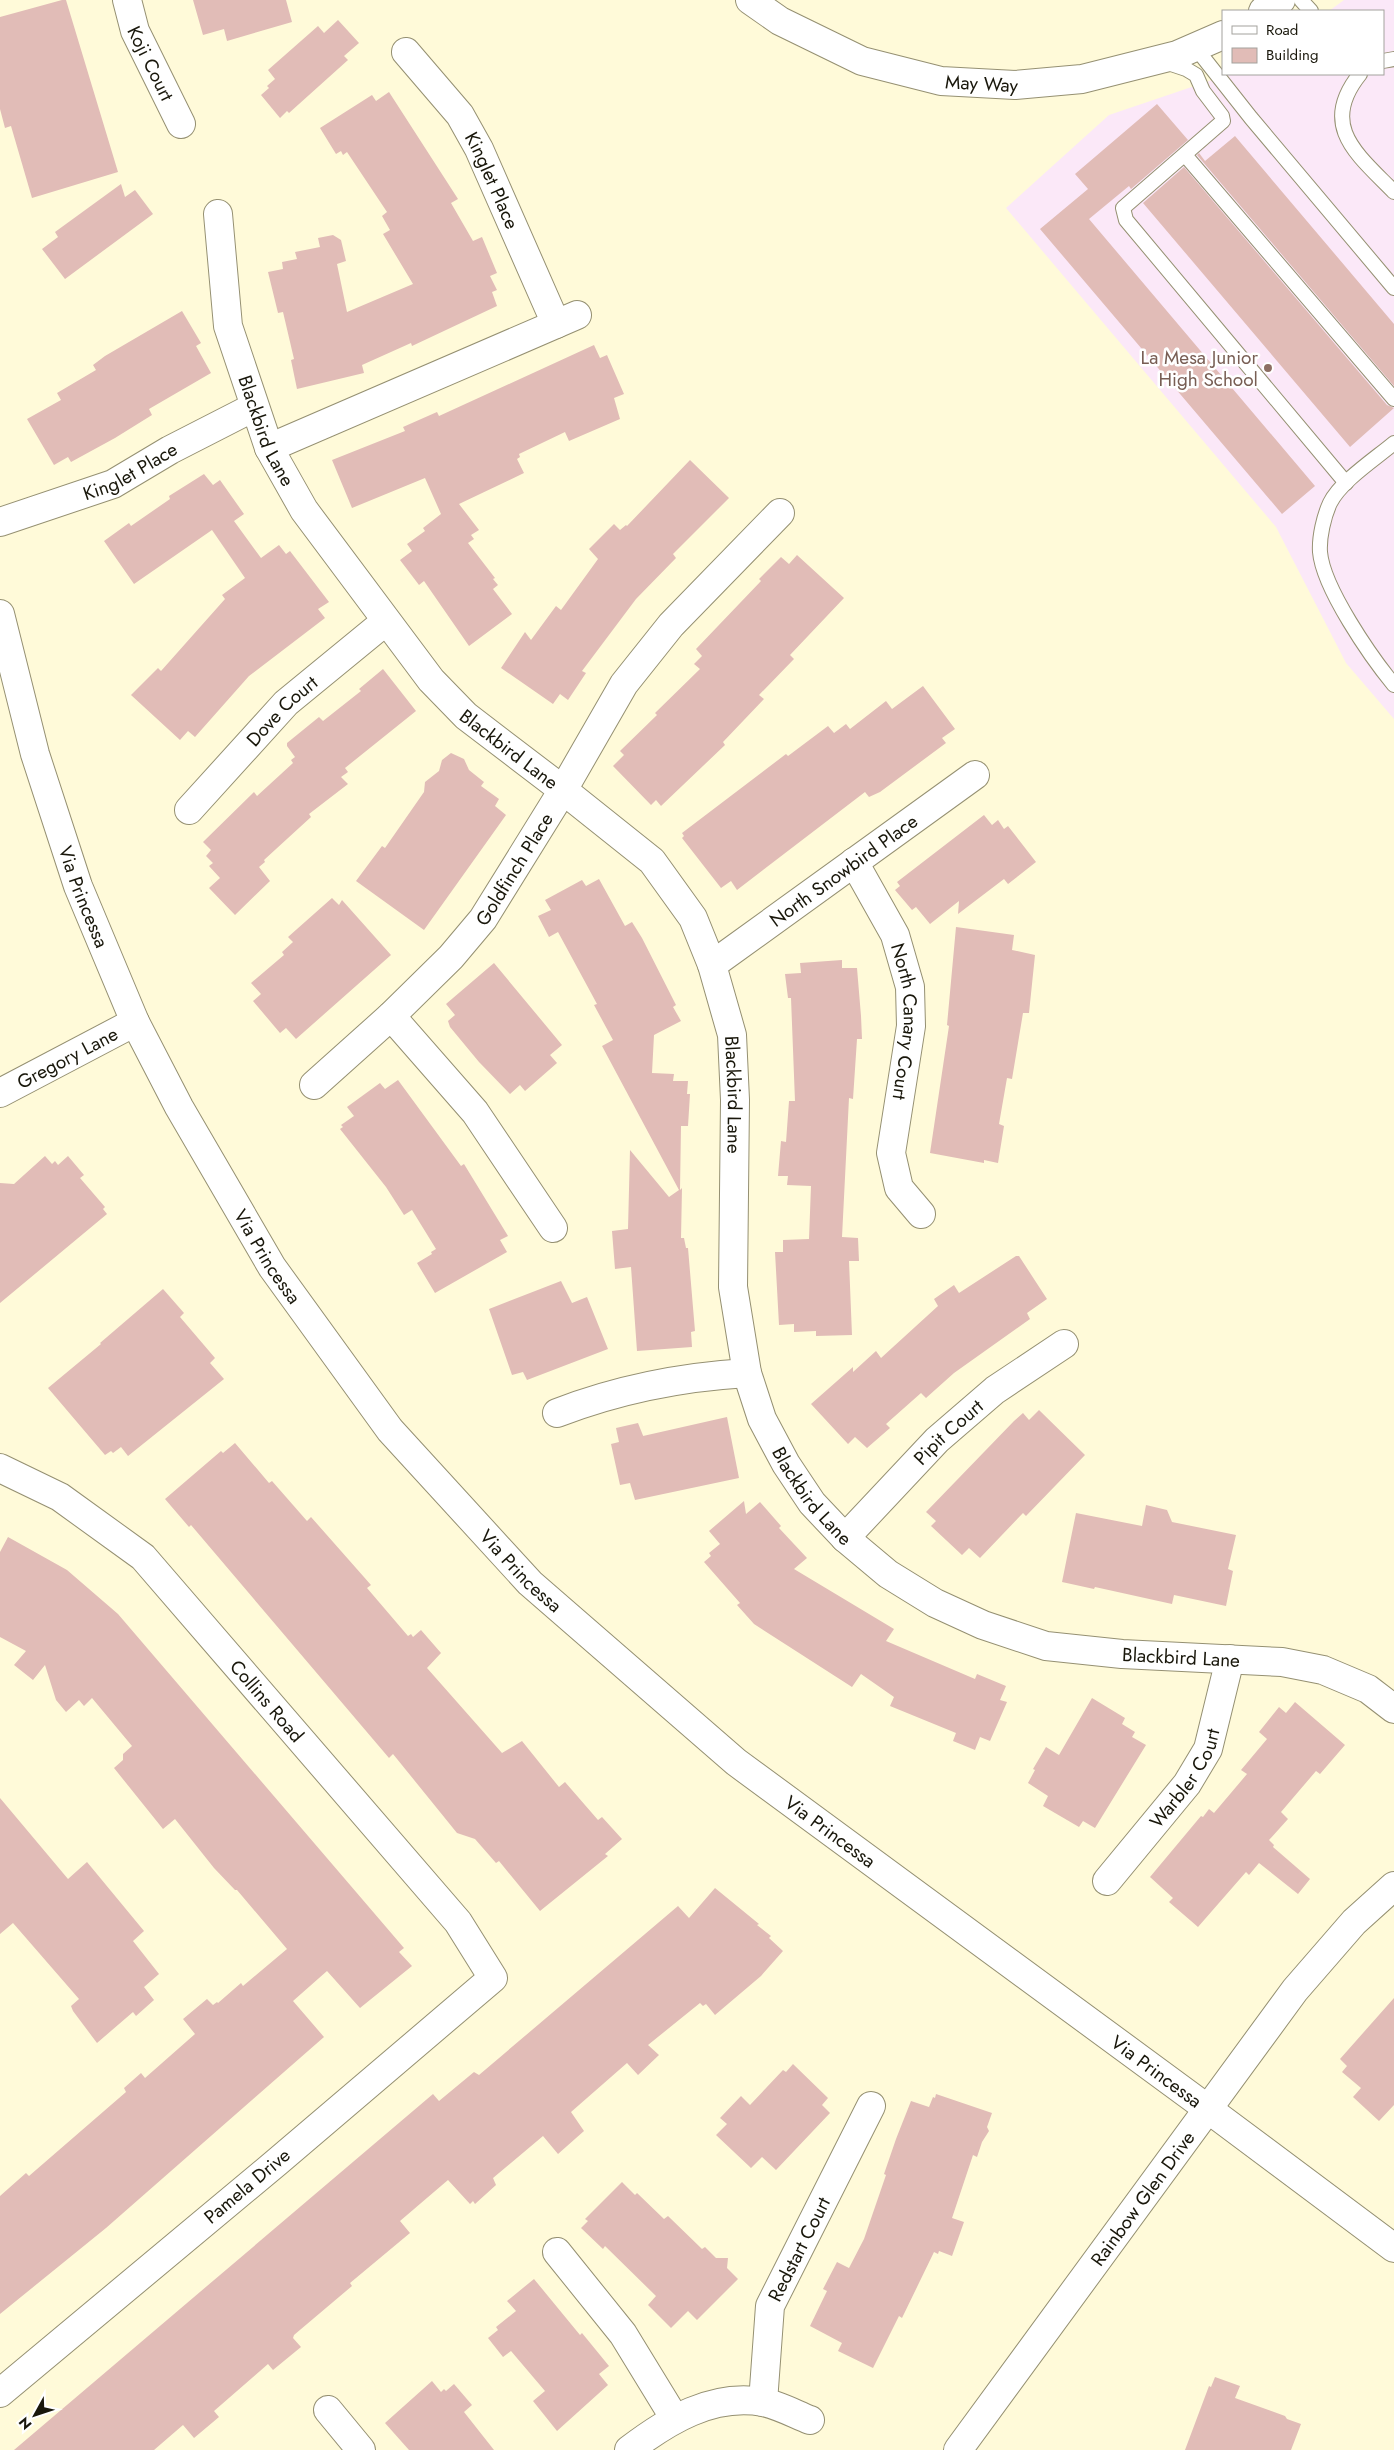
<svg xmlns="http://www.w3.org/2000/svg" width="1394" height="2450" font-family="Jost,sans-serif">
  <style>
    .education { fill: #fbe8f8 }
    .building { fill: #e1bcb7 }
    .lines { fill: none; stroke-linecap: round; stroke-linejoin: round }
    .service-casing { stroke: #959072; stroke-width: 16 }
    .minor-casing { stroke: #959072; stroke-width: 30 }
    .tertiary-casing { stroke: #959072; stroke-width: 30 }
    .service { stroke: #fff; stroke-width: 14 }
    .minor { stroke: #fff; stroke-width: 28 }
    .tertiary { stroke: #fff; stroke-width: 28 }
    .education-dot { fill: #8d6e63; stroke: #fff; stroke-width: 2 }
    .labels { text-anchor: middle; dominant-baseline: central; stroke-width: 5; stroke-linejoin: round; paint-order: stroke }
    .street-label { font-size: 19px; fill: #19170b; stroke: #fff }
    .education-label { font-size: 19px; fill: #785e54; stroke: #fff; text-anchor: end }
  </style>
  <rect width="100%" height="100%" fill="#fffad9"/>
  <path class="education" d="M 1344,0 L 1394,0 L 1394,719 L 1346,663 L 1276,527 L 1006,208 L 1109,115 L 1230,74 L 1383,74 L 1383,11 L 1329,11 Z"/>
  <g class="building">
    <path d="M 62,0 L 66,0 L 118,172 L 32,198 L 11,126 L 5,128 L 0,109 L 0,17 Z"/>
    <path d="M 193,0 L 286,0 L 292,22 L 227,41 L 224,29 L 203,35 Z"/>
    <path d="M 338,20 L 359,43 L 344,56 L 348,60 L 289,113 L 287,111 L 280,118 L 261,95 L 269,88 L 267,86 L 275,79 L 268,70 L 318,26 L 324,33 Z"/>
    <path d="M 389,92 L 458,199 L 451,203 L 473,241 L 482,237 L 497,273 L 490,276 L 497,290 L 492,292 L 497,306 L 412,346 L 411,343 L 362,365 L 364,373 L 297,389 L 291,360 L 294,359 L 283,312 L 278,313 L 268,272 L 283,269 L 282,262 L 297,259 L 295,252 L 320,247 L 318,238 L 333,235 L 341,240 L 346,261 L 337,264 L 347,312 L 413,284 L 383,234 L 390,230 L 382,216 L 387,212 L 347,152 L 343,155 L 341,151 L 336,154 L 320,128 L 372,95 L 376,101 Z"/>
    <path d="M 1157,104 L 1188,140 L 1131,189 L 1129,186 L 1089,219 L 1315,486 L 1282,514 L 1040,229 L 1088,189 L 1075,174 Z"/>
    <path d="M 1235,136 L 1394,324 L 1394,386 L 1197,155 L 1199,153 L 1205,161 Z"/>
    <path d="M 1184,167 L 1387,405 L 1394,408 L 1350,447 L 1143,203 Z"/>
    <path d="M 121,184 L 125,197 L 135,190 L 153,214 L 65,279 L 42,249 L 58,237 L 55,232 Z"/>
    <path d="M 182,311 L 201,343 L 196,346 L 211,373 L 149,409 L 152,415 L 115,438 L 71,462 L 68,457 L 54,465 L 27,419 L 61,400 L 57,393 L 96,370 L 93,365 L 105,356 Z"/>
    <path d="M 594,345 L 600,358 L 607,355 L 624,394 L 614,398 L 620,419 L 569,441 L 565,432 L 519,454 L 520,457 L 517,459 L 524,473 L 459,504 L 479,530 L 471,535 L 474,539 L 468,543 L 495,578 L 493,579 L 498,585 L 493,589 L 512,614 L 469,646 L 424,581 L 419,585 L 400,560 L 412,551 L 407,544 L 425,531 L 423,528 L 441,514 L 425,478 L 352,508 L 332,460 L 405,431 L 403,427 L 437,412 L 439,416 Z"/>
    <path d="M 690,460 L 729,498 L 673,554 L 676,558 L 636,599 L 582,671 L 586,673 L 568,700 L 560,694 L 553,704 L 501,668 L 525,632 L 531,640 L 556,606 L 561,610 L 598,559 L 589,549 L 614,524 L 620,530 L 626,525 L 627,526 Z"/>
    <path d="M 204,474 L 213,485 L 220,480 L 244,514 L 234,521 L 261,558 L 279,545 L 286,554 L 290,551 L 329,602 L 318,609 L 325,618 L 249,676 L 195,737 L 188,731 L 180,740 L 131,695 L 158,668 L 161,671 L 225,599 L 222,595 L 245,578 L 212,530 L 134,584 L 104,541 L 129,523 L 131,526 L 170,499 L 169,496 Z"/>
    <path d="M 797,555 L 844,598 L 790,655 L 794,659 L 759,695 L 764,699 L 723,742 L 725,745 L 661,806 L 656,800 L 651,805 L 613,766 L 624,755 L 620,751 L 657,715 L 655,713 L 700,669 L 694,664 L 702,656 L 696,649 L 761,581 L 759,579 L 781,557 L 789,564 Z"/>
    <path d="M 383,669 L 416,711 L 345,768 L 348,772 L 341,777 L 348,784 L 309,814 L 311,817 L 264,860 L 265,862 L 259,867 L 270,881 L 235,915 L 209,888 L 220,878 L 209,866 L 213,863 L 206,856 L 211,850 L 203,842 L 254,792 L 257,796 L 293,763 L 291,760 L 295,757 L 287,746 L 287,743 L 319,717 L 323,721 L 361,691 L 359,689 Z"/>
    <path d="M 923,686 L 955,729 L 942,738 L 946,743 L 880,792 L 869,797 L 865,792 L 737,890 L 731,881 L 721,888 L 682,838 L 684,836 L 682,833 L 786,754 L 788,756 L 828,726 L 834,733 L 846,724 L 850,729 L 886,701 L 892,709 Z"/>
    <path d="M 451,753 L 464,759 L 469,770 L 484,782 L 481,786 L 499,799 L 495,806 L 506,815 L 424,930 L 356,881 L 382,846 L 385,848 L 424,792 L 425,782 L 439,771 L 442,760 Z"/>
    <path d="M 984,815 L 992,825 L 998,820 L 1004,829 L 1008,826 L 1036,862 L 1008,884 L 1004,879 L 958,914 L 959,901 L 930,924 L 916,907 L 912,910 L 895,890 L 900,886 L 897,882 Z"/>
    <path d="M 599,879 L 625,926 L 632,922 L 642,938 L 676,1005 L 673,1007 L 681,1021 L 654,1035 L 652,1073 L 674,1074 L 673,1081 L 688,1081 L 687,1094 L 690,1094 L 688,1126 L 681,1126 L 680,1190 L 682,1188 L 681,1238 L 684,1238 L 686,1248 L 688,1248 L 695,1331 L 691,1332 L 692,1347 L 637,1351 L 631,1267 L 615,1269 L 612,1231 L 628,1229 L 630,1150 L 669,1197 L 679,1190 L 602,1046 L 613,1040 L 594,1005 L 597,1004 L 558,932 L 549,937 L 538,916 L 551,910 L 545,900 L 582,880 L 586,886 Z"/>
    <path d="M 332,898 L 339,905 L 342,900 L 391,955 L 296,1039 L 286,1028 L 280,1033 L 253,1001 L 261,994 L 251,983 L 284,955 L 282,952 L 293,942 L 288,937 Z"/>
    <path d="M 956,927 L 1014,935 L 1012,950 L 1035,955 L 1029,1013 L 1023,1013 L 1012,1079 L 1007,1078 L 999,1124 L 1004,1126 L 998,1163 L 984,1160 L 984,1163 L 930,1153 L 949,1026 L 947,1025 Z"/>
    <path d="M 842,960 L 842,968 L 857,968 L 861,1016 L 862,1039 L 857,1039 L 853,1099 L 849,1098 L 842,1237 L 858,1238 L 859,1261 L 849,1261 L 852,1335 L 816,1336 L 816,1331 L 794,1332 L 794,1324 L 779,1325 L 775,1252 L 783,1252 L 783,1240 L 809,1239 L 811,1186 L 787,1185 L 788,1176 L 778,1176 L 781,1141 L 786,1142 L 789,1101 L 795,1101 L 791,998 L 788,998 L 785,974 L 801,973 L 800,963 Z"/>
    <path d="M 494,963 L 562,1045 L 550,1055 L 557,1063 L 525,1091 L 520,1085 L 510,1094 L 479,1062 L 450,1027 L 448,1021 L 455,1015 L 446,1004 Z"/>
    <path d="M 398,1080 L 461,1166 L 464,1164 L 508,1236 L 500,1240 L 507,1252 L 435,1293 L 417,1263 L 432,1254 L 431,1252 L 436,1249 L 412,1210 L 404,1215 L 386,1187 L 340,1129 L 343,1127 L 341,1125 L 354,1116 L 347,1107 L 380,1083 L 385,1089 Z"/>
    <path d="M 45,1156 L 52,1164 L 55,1161 L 58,1165 L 68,1156 L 84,1175 L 80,1178 L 105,1207 L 103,1209 L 107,1214 L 0,1303 L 0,1183 L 14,1184 Z"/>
    <path d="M 1016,1256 L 1019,1256 L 1047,1299 L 1027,1313 L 1030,1319 L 954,1373 L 926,1398 L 921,1393 L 886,1424 L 890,1428 L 867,1448 L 855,1437 L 848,1444 L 811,1404 L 853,1367 L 853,1372 L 876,1351 L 881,1358 L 938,1306 L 934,1299 L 954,1285 L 959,1293 Z"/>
    <path d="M 561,1281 L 572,1303 L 587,1297 L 608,1349 L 527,1380 L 523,1372 L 512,1375 L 489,1309 Z"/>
    <path d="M 163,1289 L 184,1313 L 180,1317 L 215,1358 L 210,1363 L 224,1379 L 128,1456 L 121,1447 L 113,1453 L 111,1451 L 105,1455 L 48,1388 L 101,1344 L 100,1343 Z"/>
    <path d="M 1039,1410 L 1085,1455 L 1026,1516 L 1023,1513 L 980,1558 L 969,1548 L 962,1555 L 931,1526 L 936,1521 L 926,1512 L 1014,1421 L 1023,1413 L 1029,1420 Z"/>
    <path d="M 727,1417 L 739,1478 L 635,1500 L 630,1483 L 620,1485 L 611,1444 L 619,1442 L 616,1428 L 638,1423 L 644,1438 L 643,1436 Z"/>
    <path d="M 235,1443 L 269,1483 L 272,1481 L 307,1521 L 311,1517 L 371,1585 L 367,1588 L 408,1636 L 411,1634 L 413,1637 L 421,1630 L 441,1653 L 427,1668 L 502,1753 L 522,1741 L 559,1787 L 565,1782 L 598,1820 L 602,1817 L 622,1839 L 605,1854 L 608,1856 L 540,1911 L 499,1861 L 496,1863 L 475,1839 L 457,1833 L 393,1754 L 389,1758 L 191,1525 L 189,1527 L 165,1499 L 221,1451 L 223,1453 Z"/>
    <path d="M 744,1501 L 746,1514 L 760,1502 L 781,1526 L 779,1528 L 807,1558 L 794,1569 L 894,1629 L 886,1641 L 975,1679 L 977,1674 L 1006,1686 L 1000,1700 L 1007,1702 L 990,1741 L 980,1737 L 975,1750 L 953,1741 L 956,1733 L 890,1706 L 894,1697 L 861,1674 L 852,1687 L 754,1624 L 737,1605 L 740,1603 L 704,1562 L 711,1556 L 709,1553 L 720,1544 L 709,1531 Z"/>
    <path d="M 1146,1505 L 1167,1510 L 1172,1522 L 1236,1535 L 1228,1569 L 1233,1571 L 1226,1606 L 1174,1595 L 1172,1604 L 1095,1587 L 1094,1589 L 1062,1582 L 1076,1513 L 1142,1526 Z"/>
    <path d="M 8,1537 L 67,1570 L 118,1614 L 404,1948 L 399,1952 L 412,1966 L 360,2008 L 327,1971 L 293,2001 L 324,2037 L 106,2228 L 0,2314 L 0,2196 L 26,2173 L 29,2176 L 126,2092 L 124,2088 L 141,2073 L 145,2078 L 195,2034 L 183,2019 L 207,1999 L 213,2005 L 217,2002 L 218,2003 L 241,1983 L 243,1986 L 287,1949 L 237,1890 L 235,1890 L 214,1868 L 175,1819 L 163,1829 L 114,1768 L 123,1760 L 123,1754 L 132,1746 L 92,1698 L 84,1706 L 79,1700 L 66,1712 L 56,1700 L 45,1665 L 33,1680 L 14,1665 L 26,1651 L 0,1637 L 0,1552 Z"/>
    <path d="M 1092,1698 L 1125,1718 L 1122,1724 L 1135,1732 L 1132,1737 L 1146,1745 L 1095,1828 L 1083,1821 L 1079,1827 L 1043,1806 L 1048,1796 L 1028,1783 L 1035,1770 L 1033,1769 L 1046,1747 L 1059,1755 Z"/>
    <path d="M 1295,1702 L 1345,1745 L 1320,1774 L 1316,1771 L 1281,1812 L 1288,1819 L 1269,1840 L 1274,1845 L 1273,1847 L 1310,1879 L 1298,1894 L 1259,1863 L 1249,1875 L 1246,1872 L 1198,1927 L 1169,1902 L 1173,1898 L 1150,1877 L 1201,1816 L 1203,1817 L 1209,1809 L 1214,1813 L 1247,1774 L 1241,1770 L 1267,1739 L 1259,1732 L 1279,1707 L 1286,1713 Z"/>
    <path d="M 0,1798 L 68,1879 L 87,1862 L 144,1931 L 133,1941 L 159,1974 L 144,1987 L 154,2000 L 136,2016 L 133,2012 L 97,2043 L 73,2011 L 71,2006 L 79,1999 L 13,1923 L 0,1934 Z"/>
    <path d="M 715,1888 L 759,1924 L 757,1925 L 771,1936 L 769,1938 L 783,1951 L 761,1976 L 715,2015 L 706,2004 L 703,2006 L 700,2003 L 648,2045 L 659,2055 L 638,2075 L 627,2063 L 571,2112 L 584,2131 L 558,2154 L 543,2136 L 493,2178 L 496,2185 L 475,2204 L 473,2201 L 470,2204 L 448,2180 L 400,2221 L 410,2233 L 350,2283 L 352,2286 L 294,2335 L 293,2338 L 301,2347 L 273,2370 L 268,2364 L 214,2411 L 219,2417 L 194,2438 L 183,2425 L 154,2450 L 14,2450 L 433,2094 L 439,2101 L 474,2072 L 479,2075 L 678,1906 L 689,1918 Z"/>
    <path d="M 1394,1998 L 1394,2105 L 1379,2121 L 1353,2097 L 1361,2088 L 1342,2072 L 1347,2066 L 1340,2059 Z"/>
    <path d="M 793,2064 L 828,2098 L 822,2105 L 830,2113 L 776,2170 L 762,2157 L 751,2168 L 716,2135 L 727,2124 L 720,2118 L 741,2096 L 750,2105 L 783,2070 L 786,2072 Z"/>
    <path d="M 936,2094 L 992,2113 L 987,2127 L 989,2131 L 982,2142 L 977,2157 L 973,2155 L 952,2218 L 964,2222 L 952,2256 L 939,2251 L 938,2254 L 934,2252 L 902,2318 L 899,2316 L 873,2368 L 838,2351 L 842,2343 L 810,2326 L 827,2291 L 823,2289 L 837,2262 L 849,2268 L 864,2239 L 886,2175 L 884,2174 L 896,2139 L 911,2101 L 929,2107 L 933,2097 L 935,2098 Z"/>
    <path d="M 622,2182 L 635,2195 L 637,2193 L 664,2219 L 668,2216 L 702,2249 L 705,2247 L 716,2258 L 728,2258 L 727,2268 L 738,2279 L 697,2320 L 688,2311 L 671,2328 L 648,2305 L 656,2296 L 605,2246 L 603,2249 L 581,2228 L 588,2221 L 585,2219 Z"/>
    <path d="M 534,2279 L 580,2335 L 582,2333 L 609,2366 L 599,2374 L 608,2385 L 557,2431 L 533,2401 L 545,2391 L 511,2351 L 503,2357 L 488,2338 L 498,2330 L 496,2327 L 516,2311 L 507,2301 Z"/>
    <path d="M 1215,2377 L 1240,2386 L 1235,2398 L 1285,2416 L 1287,2419 L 1301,2424 L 1291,2450 L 1185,2450 L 1209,2386 L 1211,2387 Z"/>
    <path d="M 432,2381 L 441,2392 L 444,2389 L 446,2391 L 454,2384 L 472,2405 L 464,2412 L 494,2450 L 409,2450 L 385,2423 Z"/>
  </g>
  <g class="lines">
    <defs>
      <g id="service">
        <path d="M 1301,0 L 1311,11"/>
        <path d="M 1195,47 L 1251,118 L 1394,288"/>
        <path d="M 1383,61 L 1394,59"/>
        <path d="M 1165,62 L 1186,69 L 1196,75 L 1203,91 L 1222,116 L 1223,121 L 1123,208 L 1126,220 L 1346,483"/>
        <path d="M 1360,74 C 1318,126 1358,155 1394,192"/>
        <path d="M 1185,155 L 1394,399"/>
        <path d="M 1394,443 C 1375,459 1341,481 1330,503 C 1324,516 1319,537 1320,552 C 1323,588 1371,657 1394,685"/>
      </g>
      <g id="minor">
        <path id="s1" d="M 127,0 L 135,31 L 181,124"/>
        <path id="s2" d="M 750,0 L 780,21 L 862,61 L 941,81 L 1015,85 L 1082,79 L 1177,55 L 1223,35"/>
        <path d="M 1263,11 L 1281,0"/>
        <path id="s3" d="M 406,52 L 460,115 L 479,149 L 556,324"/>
        <path id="s4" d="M 218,214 L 228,326 L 269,448 L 304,510 L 431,680 L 466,716 L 563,790 L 652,861 L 693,918 L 712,965 L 732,1035 L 735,1100 L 733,1287 L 747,1373 L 762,1419 L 786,1464 L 812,1503 L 845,1538 L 888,1574 L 935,1603 L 983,1625 L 1046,1646 L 1122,1654 L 1282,1662 L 1323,1670 L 1368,1689 L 1394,1709"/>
        <path d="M 269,448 L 577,315"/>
        <path id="s5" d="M 0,522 L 113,484 L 170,450 L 254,407"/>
        <path id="s6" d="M 189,810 L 286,703 L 386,621"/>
        <path id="s7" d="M 854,862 L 895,935 L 910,987 L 911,1026 L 891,1153 L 899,1188 L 921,1214"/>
        <path id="s8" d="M 712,965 L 975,775"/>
        <path d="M 391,1016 L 475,1112 L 553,1228"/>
        <path id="s9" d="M 314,1085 L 391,1016 L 451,957 L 483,919 L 563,790 L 624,684 L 671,625 L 780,513"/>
        <path id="s10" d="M 0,1093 L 135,1022"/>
        <path d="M 557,1413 C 619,1389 680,1377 747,1373"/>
        <path id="s11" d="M 0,1468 L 60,1497 L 143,1557 L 458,1922 L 493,1978 L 277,2162 L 0,2393"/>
        <path id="s12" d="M 845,1538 L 937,1440 L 995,1390 L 1064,1344"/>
        <path id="s13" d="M 1107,1881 L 1187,1784 L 1208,1749 L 1230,1659"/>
        <path d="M 557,2252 L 623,2334 L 675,2419"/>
        <path id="s14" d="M 763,2402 L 770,2306 L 871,2106"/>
        <path d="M 328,2410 L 361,2450"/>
        <path d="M 629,2450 C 667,2421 712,2393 763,2402 C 778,2405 795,2414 810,2420"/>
      </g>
      <g id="tertiary">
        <path id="s15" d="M 0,614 L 35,754 L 78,886 L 135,1022 L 179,1107 L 272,1267 L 390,1430 L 530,1583 L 736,1762 L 1208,2109 L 1394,2248"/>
        <path id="s16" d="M 958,2450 L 1295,1990 L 1354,1922 L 1394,1886"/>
      </g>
    </defs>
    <use href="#service" class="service-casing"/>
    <use href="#minor" class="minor-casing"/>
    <use href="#tertiary" class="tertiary-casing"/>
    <use href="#service" class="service"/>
    <use href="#minor" class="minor"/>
    <use href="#tertiary" class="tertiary"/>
  </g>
  <circle class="education-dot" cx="1268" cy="368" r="5"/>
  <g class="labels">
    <g class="street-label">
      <text stroke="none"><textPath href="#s1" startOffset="68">Koji Court</textPath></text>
      <text stroke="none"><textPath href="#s2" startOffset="250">May Way</textPath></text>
      <text stroke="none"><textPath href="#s3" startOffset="156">Kinglet Place</textPath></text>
      <text stroke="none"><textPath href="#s4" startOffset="224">Blackbird Lane</textPath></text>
      <text stroke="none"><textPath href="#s5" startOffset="140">Kinglet Place</textPath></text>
      <text stroke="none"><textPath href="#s6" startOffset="136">Dove Court</textPath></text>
      <text stroke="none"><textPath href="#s4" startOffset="629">Blackbird Lane</textPath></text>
      <text stroke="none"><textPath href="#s9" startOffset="296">Goldfinch Place</textPath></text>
      <text stroke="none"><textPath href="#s8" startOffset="162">North Snowbird Place</textPath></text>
      <text stroke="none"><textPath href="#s15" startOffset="295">Via Princessa</textPath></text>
      <text stroke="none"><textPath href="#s7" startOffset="172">North Canary Court</textPath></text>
      <text stroke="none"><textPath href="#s10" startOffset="76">Gregory Lane</textPath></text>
      <text stroke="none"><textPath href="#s4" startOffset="1064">Blackbird Lane</textPath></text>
      <text stroke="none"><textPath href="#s15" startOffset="700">Via Princessa</textPath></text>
      <text stroke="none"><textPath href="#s12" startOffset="148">Pipit Court</textPath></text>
      <text stroke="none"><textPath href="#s4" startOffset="1484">Blackbird Lane</textPath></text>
      <text stroke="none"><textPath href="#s15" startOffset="1105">Via Princessa</textPath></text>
      <text stroke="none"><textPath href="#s4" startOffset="1904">Blackbird Lane</textPath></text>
      <text stroke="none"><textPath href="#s11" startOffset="359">Collins Road</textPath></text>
      <text stroke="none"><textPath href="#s13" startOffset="130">Warbler Court</textPath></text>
      <text stroke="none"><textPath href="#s15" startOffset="1510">Via Princessa</textPath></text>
      <text stroke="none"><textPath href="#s15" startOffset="1915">Via Princessa</textPath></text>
      <text transform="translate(247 2186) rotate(-40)">Pamela Drive</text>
      <text stroke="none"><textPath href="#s16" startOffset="312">Rainbow Glen Drive</textPath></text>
      <text stroke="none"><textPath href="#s14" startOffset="160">Redstart Court</textPath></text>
    </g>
    <g class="education-label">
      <text x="1258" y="357">La Mesa Junior<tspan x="1258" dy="22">High School</tspan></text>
    </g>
  </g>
  <rect x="1222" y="10" width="162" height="65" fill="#ffffff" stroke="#a3a29d"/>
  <rect x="1232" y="26" width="25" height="8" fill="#ffffff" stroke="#a3a29d"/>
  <text x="1266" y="35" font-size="15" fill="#19170b">Road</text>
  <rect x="1232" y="48" width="25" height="15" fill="#e1bcb7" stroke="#a3a29d"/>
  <text x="1266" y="60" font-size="15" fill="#19170b">Building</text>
  <g transform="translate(35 2415) rotate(230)" stroke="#ffffff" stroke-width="4" paint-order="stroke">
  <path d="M0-4L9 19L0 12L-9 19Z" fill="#19170b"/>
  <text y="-8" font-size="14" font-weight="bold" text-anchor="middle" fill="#19170b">N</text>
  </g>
</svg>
